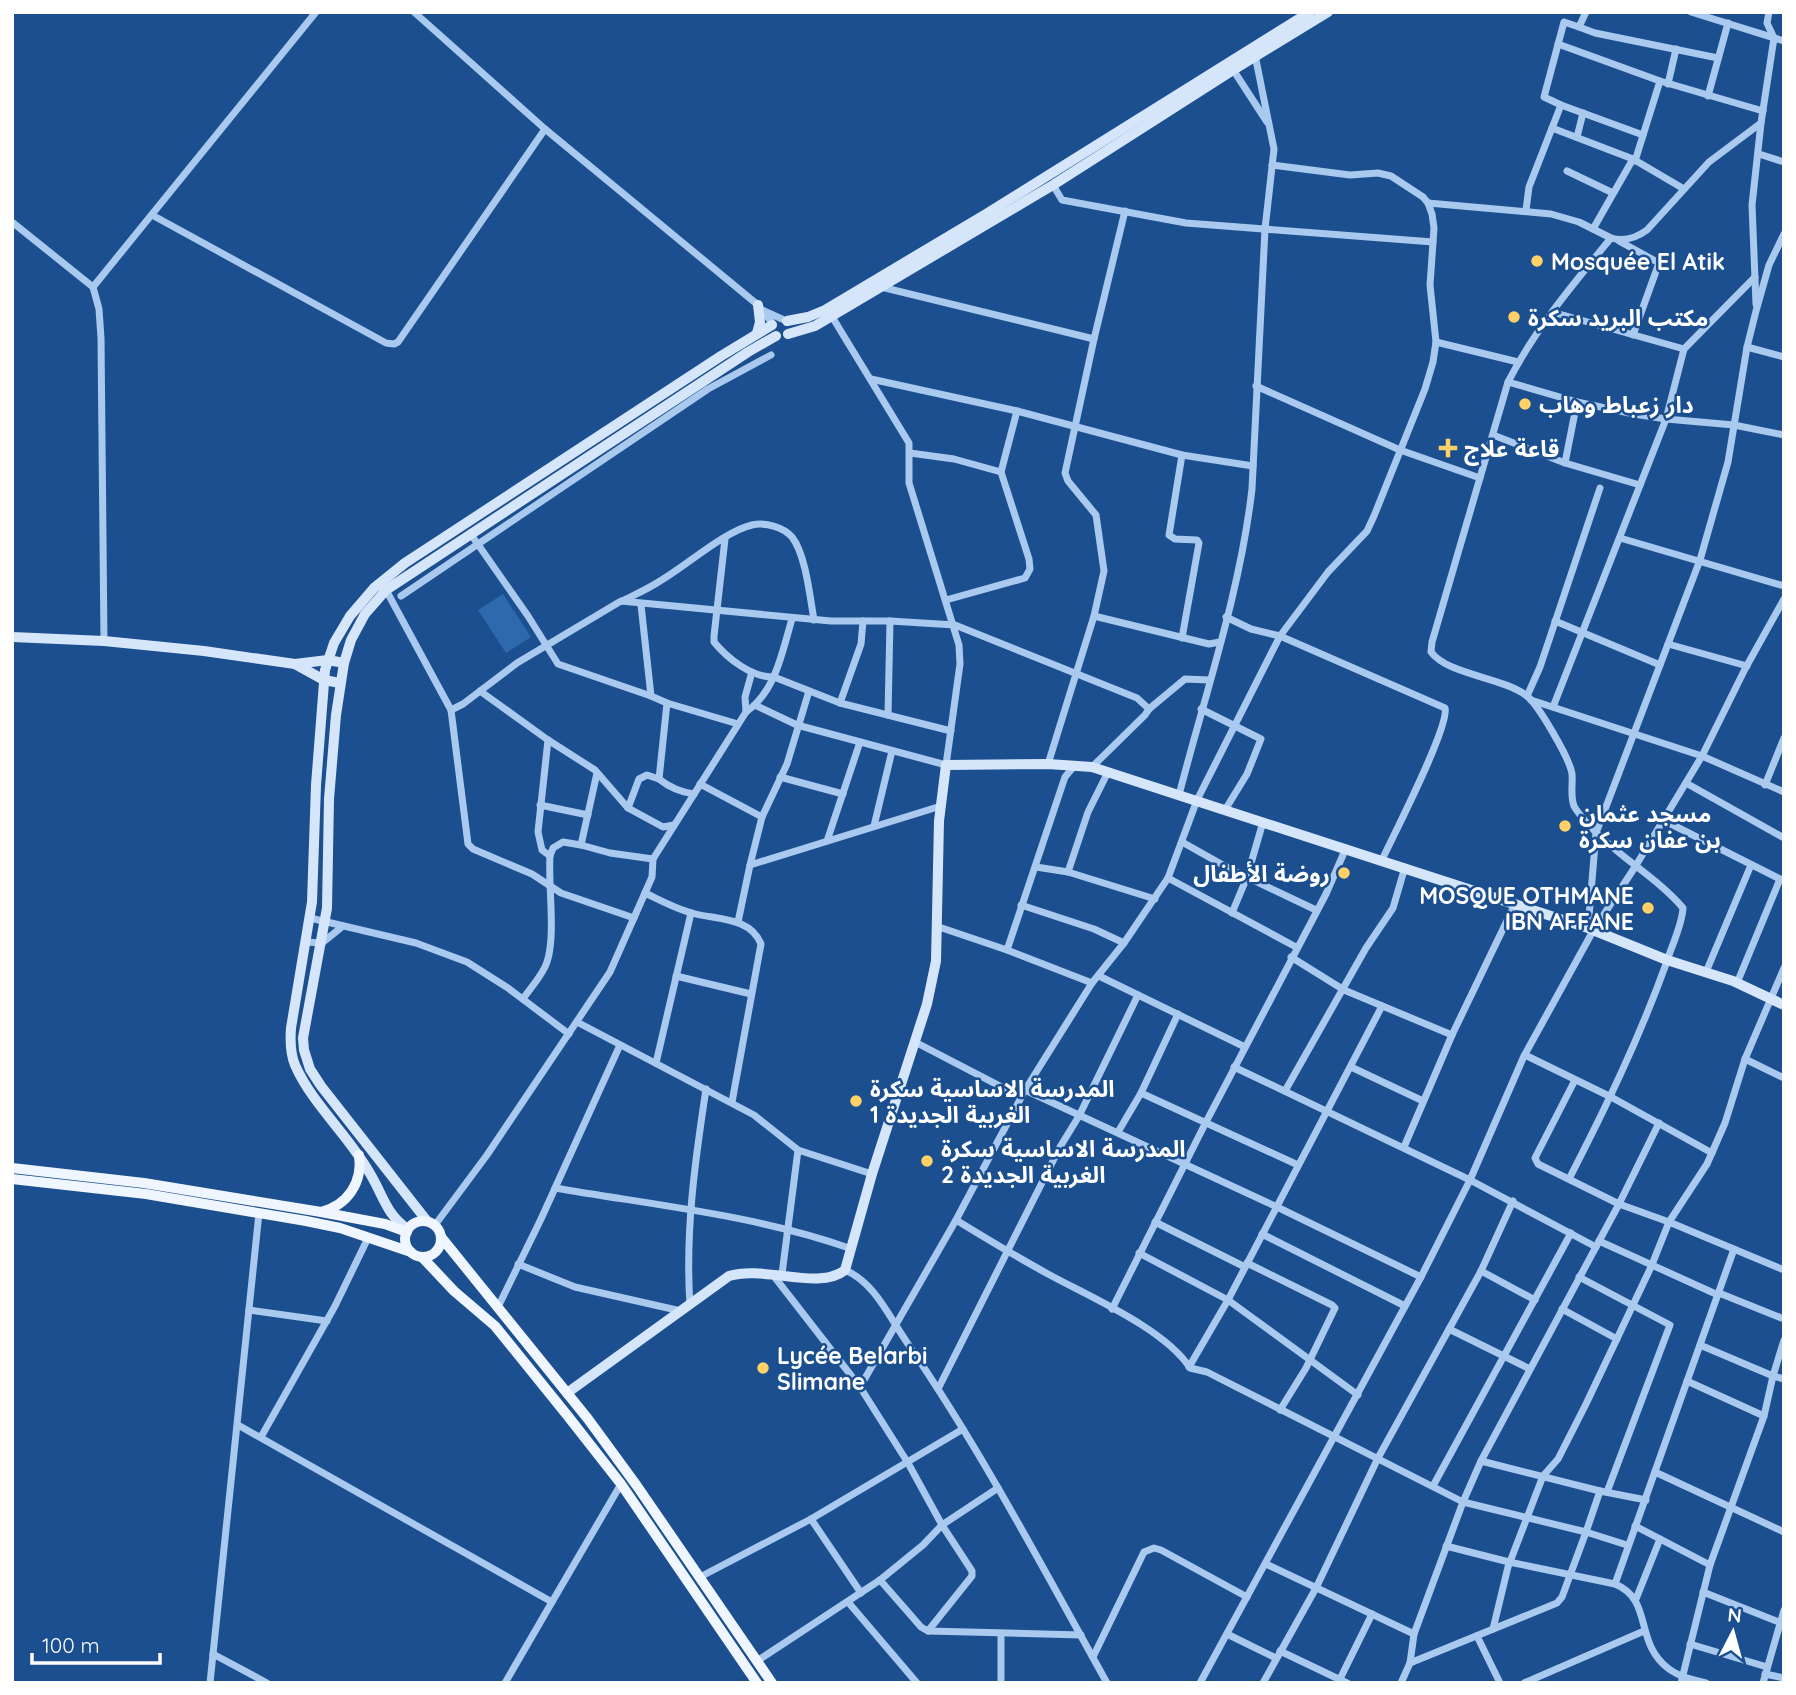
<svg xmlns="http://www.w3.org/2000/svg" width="1796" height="1695" font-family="Quicksand,'Noto Sans Arabic',sans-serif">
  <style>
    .park { fill: #2e69ad }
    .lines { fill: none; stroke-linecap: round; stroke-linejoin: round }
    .street { stroke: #a9c9ee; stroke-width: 7 }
    .secondary { stroke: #d6e6fa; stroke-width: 10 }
    .primary { stroke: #f0f6ff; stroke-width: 10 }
    .poi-dot { fill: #ffd166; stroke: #1b4f8f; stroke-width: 2.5 }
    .labels { text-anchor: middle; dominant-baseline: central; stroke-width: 5; stroke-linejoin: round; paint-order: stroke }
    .poi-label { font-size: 23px; font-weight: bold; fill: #fff; stroke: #1b4f8f; text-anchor: start }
  </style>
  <rect width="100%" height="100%" fill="#1b4f8f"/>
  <path class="park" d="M 503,594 L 531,637 L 506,653 L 478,610 Z"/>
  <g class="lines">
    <g class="street">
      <path d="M 1691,12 L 1784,41"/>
      <path d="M 1579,27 L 1595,33 L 1718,58"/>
      <path d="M 1558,44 L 1660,81 L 1763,111"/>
      <path d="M 1232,68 L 1267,122"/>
      <path d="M 1668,84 L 1676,49"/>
      <path d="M 1708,96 L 1728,23"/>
      <path d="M 1561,105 L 1643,135"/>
      <path d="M 1552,128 L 1633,159 L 1684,189"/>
      <path d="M 545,129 L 758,305 L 773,324"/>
      <path d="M 1577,137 L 1583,113"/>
      <path d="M 1759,154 L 1784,162"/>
      <path d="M 1635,161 L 1660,81"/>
      <path d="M 1272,165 L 1350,175 L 1378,173 L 1391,176 L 1423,197 L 1428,203"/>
      <path d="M 1567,171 L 1613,193"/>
      <path d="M 1053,185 L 1062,200 L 1186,223 L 1433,242"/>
      <path d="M 1526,210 L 1529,187 L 1561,105 L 1544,97 L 1564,22 L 1579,27 L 1586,12"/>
      <path d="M 152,215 L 386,343 L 394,344 L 398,342 L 545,129 L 414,12"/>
      <path d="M 12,222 L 93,287 L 99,309 L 101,338 L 104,641"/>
      <path d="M 1593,229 L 1633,159"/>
      <path d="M 1619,241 L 1659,263 L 1633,335"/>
      <path d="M 93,287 L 316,12"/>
      <path d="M 881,287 L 1094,339"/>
      <path d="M 1756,304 L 1752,205 L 1761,123"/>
      <path d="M 762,310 L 782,319"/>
      <path d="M 1552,312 L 1684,349"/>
      <path d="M 1436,342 L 1518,362"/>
      <path d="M 1747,347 L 1784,357"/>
      <path d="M 871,379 L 1017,411 L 1182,455 L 1253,466"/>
      <path d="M 1508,382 L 1577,402 L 1634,414 L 1666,419 L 1734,425 L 1784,435"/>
      <path d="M 1256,386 L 1400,450 L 1480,478"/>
      <path d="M 1493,435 L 1565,463 L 1640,485"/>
      <path d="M 910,453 L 954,459 L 1001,472"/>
      <path d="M 1565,463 L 1577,402"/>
      <path d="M 470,533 L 528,616 L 558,664 L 651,696"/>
      <path d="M 1620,538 L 1784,586"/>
      <path d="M 725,539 L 714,636 L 714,642 C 727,658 752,678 774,677 L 840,703 L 951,731"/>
      <path d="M 386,590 L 451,710 L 463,704 L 517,663 L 621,601 L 831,621 L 890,621 L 955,625 L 1137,698 L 1149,709 L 1145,715 L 1092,767"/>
      <path d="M 401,596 L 708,389 L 771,355"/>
      <path d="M 946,600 L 1025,578 L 1030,569 L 1029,559 L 1001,472 L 1017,411"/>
      <path d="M 622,601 C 634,595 648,589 660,581 C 686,566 725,531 752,525 C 765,522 783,527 792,537 C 806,555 810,598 814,620"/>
      <path d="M 641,605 L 651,696 L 667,703 L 659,779 C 670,788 680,792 694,794"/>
      <path d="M 1094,616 L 1209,644 L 1220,642"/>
      <path d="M 1226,617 L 1251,629 L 1280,636 L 1445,708 C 1450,726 1393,836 1382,860"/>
      <path d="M 1555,621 L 1660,665"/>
      <path d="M 1182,638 L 1199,543 L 1197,540 L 1175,539 L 1169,535 L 1182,455"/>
      <path d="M 1668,644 L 1747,666"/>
      <path d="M 480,691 L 548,740 L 595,770 L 628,808 L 663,827 L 674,825"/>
      <path d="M 809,691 L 787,764 L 762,817 L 750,865 L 941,806"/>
      <path d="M 1527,696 L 1540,667 L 1600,488"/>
      <path d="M 1531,700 L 1702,756 L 1784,792"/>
      <path d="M 667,703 L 738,724"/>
      <path d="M 840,703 L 861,644 L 863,621"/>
      <path d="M 755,705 L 797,725 L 946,765 L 960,664 L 959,645 L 909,483 L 909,443 L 831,315"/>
      <path d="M 1553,707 L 1666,419 L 1684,349 L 1755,277"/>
      <path d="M 1149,709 L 1185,679 L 1209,680"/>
      <path d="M 1201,709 L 1261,739 L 1247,774 L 1225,810"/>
      <path d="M 451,710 L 468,844 L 473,849 L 532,874 L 561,893 L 634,918"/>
      <path d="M 746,712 L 745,697 L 752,672"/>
      <path d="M 888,715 L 890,621"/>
      <path d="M 548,740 L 538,832 L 542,850 L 550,856"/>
      <path d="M 1048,764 L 1094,616 L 1104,571 L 1096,515 L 1068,481 L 1065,473 L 1094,339 L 1125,211"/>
      <path d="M 597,773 L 581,845 L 610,853 L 653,859"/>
      <path d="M 780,777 L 843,794"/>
      <path d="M 1686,783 L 1784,838"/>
      <path d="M 700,784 L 762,817"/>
      <path d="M 1765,785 L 1784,738"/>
      <path d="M 1179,795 C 1205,694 1240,593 1252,489 L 1265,229 L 1274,149 L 1255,55"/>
      <path d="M 540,805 L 588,815"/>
      <path d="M 628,808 L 639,779 L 647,775 L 659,779"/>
      <path d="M 1663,820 L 1784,881"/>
      <path d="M 874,826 L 892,751"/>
      <path d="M 827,841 L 860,742"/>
      <path d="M 1182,842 L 1230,869 L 1316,910"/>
      <path d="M 1036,867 L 1068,872 L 1155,899"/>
      <path d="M 1068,872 L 1088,812 L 1108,772"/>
      <path d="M 1168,878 L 1296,947"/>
      <path d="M 645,893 C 660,900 676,909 692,913 C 715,920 750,916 761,944 L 732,1102"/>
      <path d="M 1021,905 L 1094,929 L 1124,943"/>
      <path d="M 1232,913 L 1247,877 L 1263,822"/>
      <path d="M 310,918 L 416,943 L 467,962 L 508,988 L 569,1034"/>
      <path d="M 738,922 L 750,865"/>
      <path d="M 936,926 L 1007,950 L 1092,983"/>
      <path d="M 1588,928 L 1596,833 L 1700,560 L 1728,462 L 1747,347 L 1756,311 L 1769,265 L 1784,234"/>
      <path d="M 306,942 L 322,943 L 343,926"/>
      <path d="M 1007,950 L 1065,777 L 1075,765"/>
      <path d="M 1291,957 L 1344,990 L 1452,1035"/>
      <path d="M 1706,972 L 1751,865"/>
      <path d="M 676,976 L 751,994"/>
      <path d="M 1099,976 L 1245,1047"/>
      <path d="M 1737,983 L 1780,879"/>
      <path d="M 523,999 C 531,987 543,975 547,962 C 556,935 548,886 550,856 L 553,848 L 563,842 L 581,845"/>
      <path d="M 577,1022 L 754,1115 L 798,1150 L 782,1274"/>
      <path d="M 915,1042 L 1021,1097"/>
      <path d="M 1525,1055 L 1611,1097 L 1712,1153"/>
      <path d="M 1745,1059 L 1784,1078"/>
      <path d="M 656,1063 L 691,913"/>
      <path d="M 1234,1067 L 1470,1180 L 1596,1247"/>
      <path d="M 1351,1067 L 1423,1101"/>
      <path d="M 1575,1080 L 1535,1158 L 1538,1164 L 1619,1204 L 1659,1123"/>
      <path d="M 1025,1090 L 1277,1207 L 1421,1277"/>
      <path d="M 1285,1091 L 1366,948 L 1393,908 L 1405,867"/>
      <path d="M 1141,1093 L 1298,1165"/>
      <path d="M 1118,1132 L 1141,1093 L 1178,1014"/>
      <path d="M 1404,1147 L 1452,1035 L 1515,904"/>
      <path d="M 798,1150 L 872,1174"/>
      <path d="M 1569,1179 C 1605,1109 1639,1039 1666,964 C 1671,947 1682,926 1683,908 C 1657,877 1615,855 1587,823 C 1583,818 1577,812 1574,806 C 1570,796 1573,784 1572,774 C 1570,759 1539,706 1527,696 C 1503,677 1448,675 1431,652 L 1432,642 L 1508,382 C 1535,329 1574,283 1611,238 C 1624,242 1636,238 1647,230 L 1709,162 L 1761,123 L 1774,38 L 1767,23 L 1769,12"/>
      <path d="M 555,1188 C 653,1205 755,1215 849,1248"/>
      <path d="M 956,1220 C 987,1239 1017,1257 1048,1274 C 1090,1297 1165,1329 1190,1368 L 1207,1372 L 1463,1502 L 1586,1532 L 1600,1491 L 1646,1500"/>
      <path d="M 1155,1222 L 1245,1267"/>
      <path d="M 435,1225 L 487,1155 L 610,972 L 652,877 L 653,859 L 746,712 C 776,691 782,652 792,619"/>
      <path d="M 1262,1234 L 1405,1306"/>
      <path d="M 1599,1241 L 1718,1295"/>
      <path d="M 1139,1253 L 1228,1300 L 1358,1395"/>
      <path d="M 1247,1263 L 1332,1305 L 1335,1308 L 1306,1368 L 1280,1410"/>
      <path d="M 518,1264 L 575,1287 L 681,1311"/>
      <path d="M 845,1270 C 875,1283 888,1315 906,1341 C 981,1450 1043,1568 1107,1683"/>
      <path d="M 1481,1271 L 1535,1300"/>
      <path d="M 773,1275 L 860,1387 L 908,1463 L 942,1525 L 972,1571 L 972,1576 L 928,1631"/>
      <path d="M 1579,1277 L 1670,1325 L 1607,1492"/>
      <path d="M 1719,1293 L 1784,1319"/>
      <path d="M 690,1305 C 685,1232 695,1161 706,1089"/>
      <path d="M 498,1307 L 541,1219 L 620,1045"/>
      <path d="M 1112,1309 L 1206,1122 L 1326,894 L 1346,848"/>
      <path d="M 1562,1309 L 1617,1339"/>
      <path d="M 249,1310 L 327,1321"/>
      <path d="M 1449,1329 L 1530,1369"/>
      <path d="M 1784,1340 L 1773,1376 L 1784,1379"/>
      <path d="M 1189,1367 L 1228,1300 L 1382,1006"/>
      <path d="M 1687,1381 L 1764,1416"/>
      <path d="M 860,1387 L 956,1220 L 1025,1090 L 1092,983 L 1124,943 L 1168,878 L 1197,800 L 1280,636 L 1328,572 L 1367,531 L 1374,516 L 1425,389 L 1433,362 L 1436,342 L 1430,285 L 1434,228 L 1432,214 L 1428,203 L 1551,214 L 1579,222 L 1611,238"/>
      <path d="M 938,1389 L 1060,1147 L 1079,1116 L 1138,995"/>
      <path d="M 238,1425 L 552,1602 L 621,1484"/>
      <path d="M 261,1437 L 335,1306 L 368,1238"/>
      <path d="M 1481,1461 L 1600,1491"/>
      <path d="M 1655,1472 L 1784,1532"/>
      <path d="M 1433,1486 L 1571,1233"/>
      <path d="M 811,1519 L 861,1593"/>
      <path d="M 1635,1526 L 1710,1565"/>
      <path d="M 1446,1546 L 1509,1562 L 1615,1584 C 1654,1600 1633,1642 1669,1669 C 1680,1677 1693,1680 1706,1683"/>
      <path d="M 1266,1564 L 1414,1634"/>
      <path d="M 700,1577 L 811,1519 L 963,1429"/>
      <path d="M 880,1580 L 921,1627 L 928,1631 L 1081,1635"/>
      <path d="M 1615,1584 L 1734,1249"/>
      <path d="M 1703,1592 L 1784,1624"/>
      <path d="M 1636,1599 L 1660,1539"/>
      <path d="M 848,1602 L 917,1683"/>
      <path d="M 1493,1629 L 1508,1567 L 1543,1476 L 1558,1459 L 1586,1404 L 1651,1267 L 1669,1222 L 1707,1164 L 1725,1123 L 1745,1059 L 1784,968"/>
      <path d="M 1227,1634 L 1276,1658"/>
      <path d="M 1477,1636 L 1500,1683"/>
      <path d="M 1690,1644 L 1767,1667"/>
      <path d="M 1280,1651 L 1347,1683"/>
      <path d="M 213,1654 L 267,1683"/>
      <path d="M 1093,1657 L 1144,1552 L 1154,1548 L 1161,1550 L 1247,1597"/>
      <path d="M 757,1661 L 880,1580 L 923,1545 L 942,1525 L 998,1488"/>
      <path d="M 1410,1663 L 1557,1603 L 1562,1597 L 1586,1532 L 1627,1545"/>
      <path d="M 1765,1674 L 1784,1678"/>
      <path d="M 210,1683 L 259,1213"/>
      <path d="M 505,1683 L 552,1602"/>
      <path d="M 1001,1683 L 1001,1634"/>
      <path d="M 1200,1683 L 1421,1277 L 1470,1180 L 1524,1056 L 1593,931 L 1635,867 L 1702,756 L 1745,669 L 1784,599"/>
      <path d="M 1263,1683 L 1316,1588 L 1378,1458 L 1481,1271 L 1513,1201"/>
      <path d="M 1338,1683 L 1372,1614"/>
      <path d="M 1401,1683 L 1410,1663 L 1414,1634 L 1463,1502 L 1481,1461 L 1619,1204 L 1669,1222 L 1784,1270"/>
      <path d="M 1524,1683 L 1644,1631"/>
      <path d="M 1681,1683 L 1710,1565 L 1764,1416 L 1773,1376 L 1700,1345"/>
      <path d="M 1763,1683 L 1784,1610"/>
    </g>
    <g class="secondary">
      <path d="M 787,321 L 808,317 L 825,310 L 986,214 L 1310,12"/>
      <path d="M 757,333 L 760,322 L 758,305"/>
      <path d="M 788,334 L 815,326 L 1053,185 L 1233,70 L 1328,12"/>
      <path d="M 12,637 L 104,641 L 204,651 L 295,664 L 328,660 L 344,663"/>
      <path d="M 295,664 L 324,680 L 340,683"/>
      <path d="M 427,1221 L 321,1086 L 310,1069 L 304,1050 L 303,1038 L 327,908 L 329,799 L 336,715 L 344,663 L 351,640 L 365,614 L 386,590 L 748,352 L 776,336"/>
      <path d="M 408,1229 C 388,1217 383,1196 372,1177 C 351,1137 313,1106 295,1065 C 290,1053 290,1041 291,1028 L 312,902 L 316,785 L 325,670 L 334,643 L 350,616 L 374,588 L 405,563 L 721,356 L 772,325"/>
      <path d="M 567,1393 L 729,1276 C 764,1265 819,1291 845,1270 L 872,1174 L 927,1004 L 936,961 L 939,821 L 946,765 L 1048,764 L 1092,767 L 1588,928 L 1667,960 L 1733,981 L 1784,1005"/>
    </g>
    <g class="primary">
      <path d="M 12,1168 L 144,1183 L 321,1212 L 385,1224 L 407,1232"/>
      <path d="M 12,1179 L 146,1194 L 306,1221 L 340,1228 L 411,1252"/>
      <path d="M 321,1212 C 348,1205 363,1182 359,1155"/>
      <circle cx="423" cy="1239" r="18"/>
      <path d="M 441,1237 L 588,1419 L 637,1486 L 772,1683"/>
      <path d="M 422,1257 L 454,1291 L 495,1326 L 567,1415 L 621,1484 L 757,1683"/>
    </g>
  </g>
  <g class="poi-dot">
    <circle cx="1537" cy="261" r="7"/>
    <circle cx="1514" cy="317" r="7"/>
    <circle cx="1525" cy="404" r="7"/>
    <path d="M1444.5 437.5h7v7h7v7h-7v7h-7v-7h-7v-7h7z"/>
    <circle cx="1565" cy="826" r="7"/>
    <circle cx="1344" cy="873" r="7"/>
    <circle cx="1648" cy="908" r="7"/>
    <circle cx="856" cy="1101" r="7"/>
    <circle cx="927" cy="1161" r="7"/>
    <circle cx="763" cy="1368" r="7"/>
  </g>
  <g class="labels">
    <g class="poi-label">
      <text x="1551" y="261">Mosquée El Atik</text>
      <text x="1528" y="317">مكتب البريد سكرة</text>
      <text x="1539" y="404">دار زعباط وهاب</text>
      <text x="1464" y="448">قاعة علاج</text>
      <text x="1579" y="813">مسجد عثمان<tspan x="1579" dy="26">بن عفان سكرة</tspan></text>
      <text x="1330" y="873" text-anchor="end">روضة الأطفال</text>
      <text x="1634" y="895" text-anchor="end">MOSQUE OTHMANE<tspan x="1634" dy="26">IBN AFFANE</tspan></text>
      <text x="870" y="1088">المدرسة الاساسية سكرة<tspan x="870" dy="26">الغربية الجديدة 1</tspan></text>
      <text x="941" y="1148">المدرسة الاساسية سكرة<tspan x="941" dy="26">الغربية الجديدة 2</tspan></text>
      <text x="777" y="1355">Lycée Belarbi<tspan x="777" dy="26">Slimane</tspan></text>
    </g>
  </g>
  <rect width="1796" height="1695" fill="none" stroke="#ffffff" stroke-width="28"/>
  <g transform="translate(1733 1632) rotate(6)" stroke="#1b4f8f" stroke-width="5" paint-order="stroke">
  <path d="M0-5L12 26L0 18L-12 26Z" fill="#ffffff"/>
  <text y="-10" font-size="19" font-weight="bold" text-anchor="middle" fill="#ffffff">N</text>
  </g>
  <path d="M32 1653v10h128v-10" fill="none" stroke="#ffffff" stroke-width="3.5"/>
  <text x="42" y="1653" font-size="21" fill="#ffffff" stroke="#1b4f8f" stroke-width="5" paint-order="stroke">100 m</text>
</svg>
